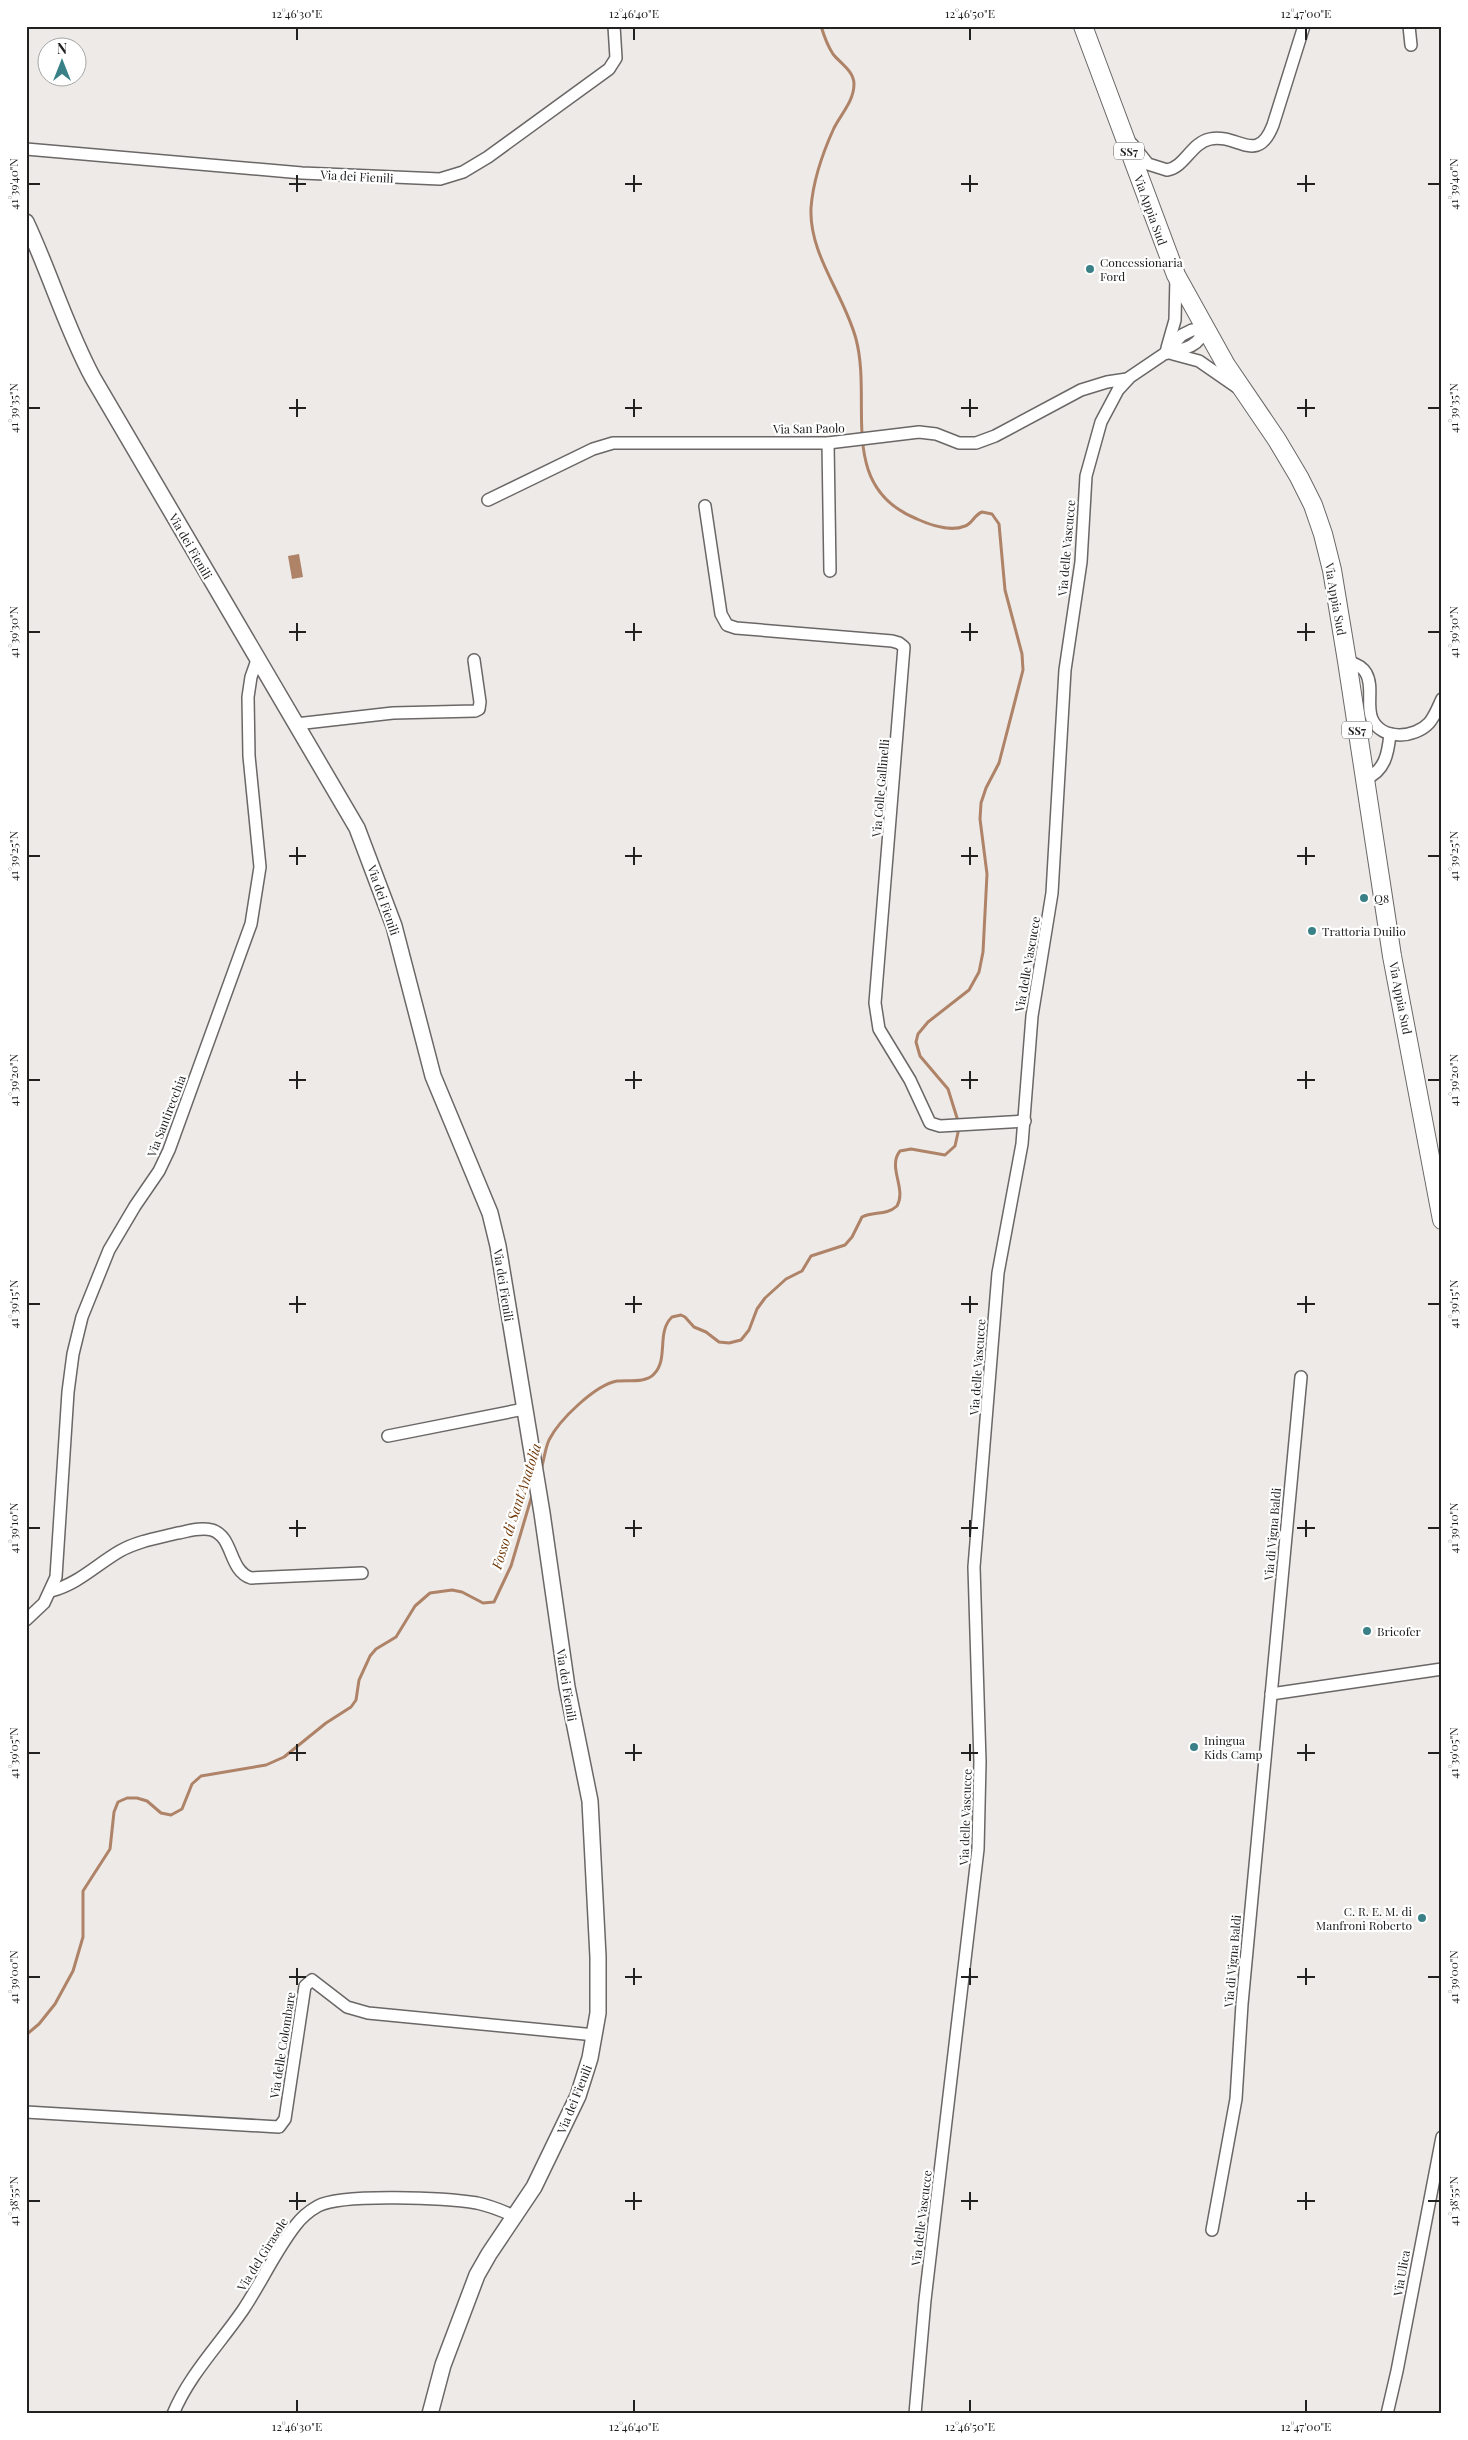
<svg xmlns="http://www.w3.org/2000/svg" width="1468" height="2440" font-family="'Playfair Display',serif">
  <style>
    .water { fill: #af8367 }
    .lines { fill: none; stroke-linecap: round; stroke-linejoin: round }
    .stream { stroke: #af8367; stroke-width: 3 }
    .street-casing { stroke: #6a6766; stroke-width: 14 }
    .secondary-casing { stroke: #6a6766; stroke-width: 18 }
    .primary-casing { stroke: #6a6766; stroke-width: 20 }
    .street { stroke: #fff; stroke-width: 11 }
    .secondary { stroke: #fff; stroke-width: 15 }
    .primary { stroke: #fff; stroke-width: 18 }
    .ticks { fill: none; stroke: #222121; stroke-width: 2 }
    .poi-dot { fill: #398187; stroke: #fff; stroke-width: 2 }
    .labels { text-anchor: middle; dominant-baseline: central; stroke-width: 4.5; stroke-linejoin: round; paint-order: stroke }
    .shield { fill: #fff; stroke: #646464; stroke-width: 1 }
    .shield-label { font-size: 11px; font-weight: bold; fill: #222121 }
    .street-label { font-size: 12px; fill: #222121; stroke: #fff }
    .poi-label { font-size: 12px; fill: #222121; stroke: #fff; text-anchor: start }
    .water-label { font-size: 14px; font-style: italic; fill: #703707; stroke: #fff }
    .neatline { fill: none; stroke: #222121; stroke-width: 2 }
    .ticks-label { font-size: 12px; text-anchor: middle; fill: #222121 }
  </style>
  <rect width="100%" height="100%" fill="#edeae8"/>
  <path class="water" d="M 299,554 L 303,577 L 292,579 L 288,556 Z"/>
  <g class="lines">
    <g class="stream">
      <path d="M 821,26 C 824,36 827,45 833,54 C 840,63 854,71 854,84 C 854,101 841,114 834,128 C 823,152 813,181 811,208 C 809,255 844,294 856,339 C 873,403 836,486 917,519 C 930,525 951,532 965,526 C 972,524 974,515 982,512 L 992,514 L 999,524 L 1005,590 L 1022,654 L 1023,670 L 999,763 L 986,788 L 981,803 L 980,819 L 987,874 L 983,952 L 979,972 L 969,990 L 928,1022 L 918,1034 L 916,1042 L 920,1056 L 948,1089 L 958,1121"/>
      <path d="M 541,1470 C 544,1460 545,1449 549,1440 C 559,1420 595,1385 617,1381 C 629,1380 646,1383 654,1374 C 669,1359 656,1332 672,1317 L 681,1315 L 685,1317 L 694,1327 L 706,1332 L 719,1342 L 729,1343 L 741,1340 L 749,1330 L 757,1309 L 765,1298 L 786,1279 L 802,1271 L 811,1256 L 845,1245 L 852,1237 L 862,1217 C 874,1211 886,1216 897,1206 C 907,1189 887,1167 900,1151 L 911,1149 L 945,1155 L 955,1146 L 959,1128"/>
      <path d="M 26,2035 L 39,2024 L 55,2004 L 73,1971 L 83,1937 L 83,1891 L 110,1849 L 114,1812 L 118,1802 L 127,1798 L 137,1798 L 147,1801 L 161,1813 L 171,1815 L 182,1809 L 192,1784 L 201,1776 L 266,1765 L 284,1757 L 326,1723 L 351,1707 L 356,1700 L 359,1680 L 370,1656 L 376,1649 L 396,1637 L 415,1606 L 430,1593 L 452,1590 L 462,1592 L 483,1603 L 494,1602 L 511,1566 L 533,1492"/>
    </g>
    <defs>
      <g id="street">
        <path d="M 1409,26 L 1411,45"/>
        <path d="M 1132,144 L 1148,164 L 1167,170 C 1185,167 1191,143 1210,139 C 1238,133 1257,166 1273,125 L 1304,26"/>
        <path d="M 26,149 L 302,173 L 440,179 L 463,172 L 488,157 L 609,69 L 616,58 L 614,26"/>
        <path d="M 1167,348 L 1175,320 L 1176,277"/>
        <path d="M 1173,354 L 1199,361 L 1238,388"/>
        <path d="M 828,443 L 830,571"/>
        <path d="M 488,500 L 593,449 L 613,443 L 828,443 L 919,432 L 936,434 L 959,443 L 976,443 L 995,436 L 1081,390 L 1107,382 L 1127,379"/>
        <path d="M 705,506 L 721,614 L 727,625 L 736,628 L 892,641 L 899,643 L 904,647 L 875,1003 L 879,1029 L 910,1080 L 930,1123 L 940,1126 L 1025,1121"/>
        <path d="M 1347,661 C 1354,663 1362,666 1366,673 C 1374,687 1366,705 1372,719 C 1382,741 1415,738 1429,723 C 1435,716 1438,707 1442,699"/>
        <path d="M 296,724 L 393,713 L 475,711 L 479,709 L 480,702 L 474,660"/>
        <path d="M 1365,779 C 1385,771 1388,754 1390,734"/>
        <path d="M 388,1436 L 524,1409"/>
        <path d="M 51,1591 C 78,1584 96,1565 120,1551 C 138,1541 158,1538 178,1533 C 189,1531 200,1527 212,1530 C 234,1537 228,1570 251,1578 L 362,1573"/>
        <path d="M 26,1620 L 44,1603 L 56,1577 L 68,1392 L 73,1354 L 82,1317 L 109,1250 L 135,1206 L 159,1171 L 169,1150 L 251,924 L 260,867 L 249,756 L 248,697 L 251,677 L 257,660"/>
        <path d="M 1271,1694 L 1442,1669"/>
        <path d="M 26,2112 L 279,2127 L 285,2119 L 305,1986 L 312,1980 L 347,2007 L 368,2013 L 595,2035"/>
        <path d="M 1212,2230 L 1236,2099 L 1242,2004 L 1301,1377"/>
        <path d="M 173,2414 C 189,2375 219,2345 243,2310 C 261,2283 275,2252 295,2226 C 301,2218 309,2211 318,2206 C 342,2193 447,2198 477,2203 C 491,2206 503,2211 516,2217"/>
        <path d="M 915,2414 L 925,2300 L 978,1849 L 980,1762 L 974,1567 L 998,1273 L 1022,1144 L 1032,1016 L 1052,893 L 1065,670 L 1081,562 L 1086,476 L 1101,422 L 1118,390 L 1130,377 L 1164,354 L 1182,335 L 1192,330 L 1204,329 C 1200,348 1180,350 1164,354"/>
        <path d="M 1387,2414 L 1397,2371 L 1442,2137"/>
      </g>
      <path id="secondary" d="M 26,222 C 50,273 66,328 93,378 L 357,828 L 394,926 L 433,1076 L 490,1213 L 498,1246 L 542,1513 L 567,1687 L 590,1801 L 598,1957 L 598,2013 L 590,2058 L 578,2096 L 534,2187 L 489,2254 L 477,2275 L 443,2365 L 430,2414"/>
      <path id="primary" d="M 1083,26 L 1176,275 L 1226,365 L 1277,440 L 1299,477 L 1313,505 L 1323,534 L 1332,570 L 1347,661 L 1392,956 L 1442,1220"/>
    </defs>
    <use href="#street" class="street-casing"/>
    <use href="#secondary" class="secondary-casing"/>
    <use href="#primary" class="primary-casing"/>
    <use href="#street" class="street"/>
    <use href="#secondary" class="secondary"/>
    <use href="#primary" class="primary"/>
  </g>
  <path class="ticks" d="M 297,28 L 297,40M 634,28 L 634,40M 970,28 L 970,40M 1306,28 L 1306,40M 297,175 L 297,192M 634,175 L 634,192M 970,175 L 970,192M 1306,175 L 1306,192M 28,184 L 40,184M 289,184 L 306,184M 625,184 L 642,184M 961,184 L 978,184M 1297,184 L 1315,184M 1428,184 L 1440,184M 297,399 L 297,417M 634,399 L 634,417M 970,399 L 970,417M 1306,399 L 1306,417M 28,408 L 40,408M 289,408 L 306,408M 625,408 L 642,408M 961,408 L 978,408M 1297,408 L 1315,408M 1428,408 L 1440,408M 297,623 L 297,641M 634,623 L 634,641M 970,623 L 970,641M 1306,623 L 1306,641M 28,632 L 40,632M 289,632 L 306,632M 625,632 L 642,632M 961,632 L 978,632M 1297,632 L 1315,632M 1428,632 L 1440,632M 297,847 L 297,865M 634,847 L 634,865M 970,847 L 970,865M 1306,847 L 1306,865M 28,856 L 40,856M 289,856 L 306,856M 625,856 L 642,856M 961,856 L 978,856M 1297,856 L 1315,856M 1428,856 L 1440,856M 297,1071 L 297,1089M 634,1071 L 634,1089M 970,1071 L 970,1089M 1306,1071 L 1306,1089M 28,1080 L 40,1080M 289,1080 L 306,1080M 625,1080 L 642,1080M 961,1080 L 978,1080M 1297,1080 L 1315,1080M 1428,1080 L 1440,1080M 297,1296 L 297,1313M 634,1296 L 634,1313M 970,1296 L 970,1313M 1306,1296 L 1306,1313M 28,1304 L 40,1304M 289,1304 L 306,1304M 625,1304 L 642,1304M 961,1304 L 978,1304M 1297,1304 L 1315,1304M 1428,1304 L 1440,1304M 297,1520 L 297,1537M 634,1520 L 634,1537M 970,1520 L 970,1537M 1306,1520 L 1306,1537M 28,1528 L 40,1528M 289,1528 L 306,1528M 625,1528 L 642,1528M 961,1528 L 978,1528M 1297,1528 L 1315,1528M 1428,1528 L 1440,1528M 297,1744 L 297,1761M 634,1744 L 634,1761M 970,1744 L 970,1761M 1306,1744 L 1306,1761M 28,1753 L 40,1753M 289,1753 L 306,1753M 625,1753 L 642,1753M 961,1753 L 978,1753M 1297,1753 L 1315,1753M 1428,1753 L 1440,1753M 297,1968 L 297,1985M 634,1968 L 634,1985M 970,1968 L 970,1985M 1306,1968 L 1306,1985M 28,1977 L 40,1977M 289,1977 L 306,1977M 625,1977 L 642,1977M 961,1977 L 978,1977M 1297,1977 L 1315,1977M 1428,1977 L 1440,1977M 297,2192 L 297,2210M 634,2192 L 634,2210M 970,2192 L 970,2210M 1306,2192 L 1306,2210M 28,2201 L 40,2201M 289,2201 L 306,2201M 625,2201 L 642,2201M 961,2201 L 978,2201M 1297,2201 L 1315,2201M 1428,2201 L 1440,2201M 297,2400 L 297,2412M 634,2400 L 634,2412M 970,2400 L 970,2412M 1306,2400 L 1306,2412"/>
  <g class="poi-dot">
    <circle cx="1090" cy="269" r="5"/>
    <circle cx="1364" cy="898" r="5"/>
    <circle cx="1312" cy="931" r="5"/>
    <circle cx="1367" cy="1631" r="5"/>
    <circle cx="1194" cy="1747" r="5"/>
    <circle cx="1422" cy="1918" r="5"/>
  </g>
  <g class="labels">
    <g class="shield">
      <rect x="1114" y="142.5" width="30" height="17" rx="4"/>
      <rect x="1342" y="721.5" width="30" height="17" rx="4"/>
    </g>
    <g class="shield-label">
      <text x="1129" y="151">SS7</text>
      <text x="1357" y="730">SS7</text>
    </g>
    <g class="street-label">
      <text transform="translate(357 176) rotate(3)">Via dei Fienili</text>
      <text transform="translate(1151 210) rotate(70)">Via Appia Sud</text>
      <text transform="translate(809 428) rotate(-1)">Via San Paolo</text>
      <text transform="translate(191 546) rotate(60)">Via dei Fienili</text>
      <text transform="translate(1066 548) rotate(-85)">Via delle Vascucce</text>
      <text transform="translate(1336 599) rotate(80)">Via Appia Sud</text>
      <text transform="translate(880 788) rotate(-85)">Via Colle Gallinelli</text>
      <text transform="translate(384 900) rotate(71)">Via dei Fienili</text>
      <text transform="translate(1027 964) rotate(-80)">Via delle Vascucce</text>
      <text transform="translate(1401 998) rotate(79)">Via Appia Sud</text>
      <text transform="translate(166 1116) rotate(-69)">Via Santirecchia</text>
      <text transform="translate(504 1285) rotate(81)">Via dei Fienili</text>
      <text transform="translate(977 1367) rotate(-86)">Via delle Vascucce</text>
      <text transform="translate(1272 1534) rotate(-85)">Via di Vigna Baldi</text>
      <text transform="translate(567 1685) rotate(81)">Via dei Fienili</text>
      <text transform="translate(965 1817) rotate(-88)">Via delle Vascucce</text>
      <text transform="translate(1232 1961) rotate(-85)">Via di Vigna Baldi</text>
      <text transform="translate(282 2045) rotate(-81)">Via delle Colombare</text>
      <text transform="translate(574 2099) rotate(-68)">Via dei Fienili</text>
      <text transform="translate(921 2218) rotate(-83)">Via delle Vascucce</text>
      <text transform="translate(262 2254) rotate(-58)">Via del Girasole</text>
      <text transform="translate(1401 2273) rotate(-80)">Via Ulica</text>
    </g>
    <g class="poi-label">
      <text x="1100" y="262">Concessionaria<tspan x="1100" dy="14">Ford</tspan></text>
      <text x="1374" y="898">Q8</text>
      <text x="1322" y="931">Trattoria Duilio</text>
      <text x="1377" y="1631">Bricofer</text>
      <text x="1204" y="1740">Iningua<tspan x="1204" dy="14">Kids Camp</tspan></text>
      <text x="1412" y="1911" text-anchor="end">C. R. E. M. di<tspan x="1412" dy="14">Manfroni Roberto</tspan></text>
    </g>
    <g class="water-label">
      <text transform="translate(516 1506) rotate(-72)">Fosso di Sant'Anatolia</text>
    </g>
  </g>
  <rect width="1468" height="2440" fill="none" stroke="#ffffff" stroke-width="55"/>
  <g transform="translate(62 62)"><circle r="24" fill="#ffffff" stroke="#a7a6a6"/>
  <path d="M0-4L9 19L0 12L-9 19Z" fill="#398187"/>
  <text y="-8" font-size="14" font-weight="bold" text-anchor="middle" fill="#222121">N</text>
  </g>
  <rect x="28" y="28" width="1412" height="2384" class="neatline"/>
  <g class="ticks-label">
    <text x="297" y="18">12°46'30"E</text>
    <text x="634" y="18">12°46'40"E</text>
    <text x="970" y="18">12°46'50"E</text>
    <text x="1306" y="18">12°47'00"E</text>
    <text transform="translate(14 184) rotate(-90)" y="4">41°39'40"N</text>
    <text transform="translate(1454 184) rotate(-90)" y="4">41°39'40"N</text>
    <text transform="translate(14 408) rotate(-90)" y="4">41°39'35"N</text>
    <text transform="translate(1454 408) rotate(-90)" y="4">41°39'35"N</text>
    <text transform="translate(14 632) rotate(-90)" y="4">41°39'30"N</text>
    <text transform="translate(1454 632) rotate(-90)" y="4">41°39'30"N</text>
    <text transform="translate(14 856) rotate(-90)" y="4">41°39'25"N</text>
    <text transform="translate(1454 856) rotate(-90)" y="4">41°39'25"N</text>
    <text transform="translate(14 1080) rotate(-90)" y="4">41°39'20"N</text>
    <text transform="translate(1454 1080) rotate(-90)" y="4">41°39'20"N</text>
    <text transform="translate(14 1304) rotate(-90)" y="4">41°39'15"N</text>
    <text transform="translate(1454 1304) rotate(-90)" y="4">41°39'15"N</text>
    <text transform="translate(14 1528) rotate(-90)" y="4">41°39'10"N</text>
    <text transform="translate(1454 1528) rotate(-90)" y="4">41°39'10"N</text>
    <text transform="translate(14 1753) rotate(-90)" y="4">41°39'05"N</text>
    <text transform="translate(1454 1753) rotate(-90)" y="4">41°39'05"N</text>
    <text transform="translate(14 1977) rotate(-90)" y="4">41°39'00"N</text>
    <text transform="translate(1454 1977) rotate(-90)" y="4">41°39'00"N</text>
    <text transform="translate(14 2201) rotate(-90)" y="4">41°38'55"N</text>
    <text transform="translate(1454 2201) rotate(-90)" y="4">41°38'55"N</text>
    <text x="297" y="2431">12°46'30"E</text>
    <text x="634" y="2431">12°46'40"E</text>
    <text x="970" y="2431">12°46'50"E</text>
    <text x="1306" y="2431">12°47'00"E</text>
  </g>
</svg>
